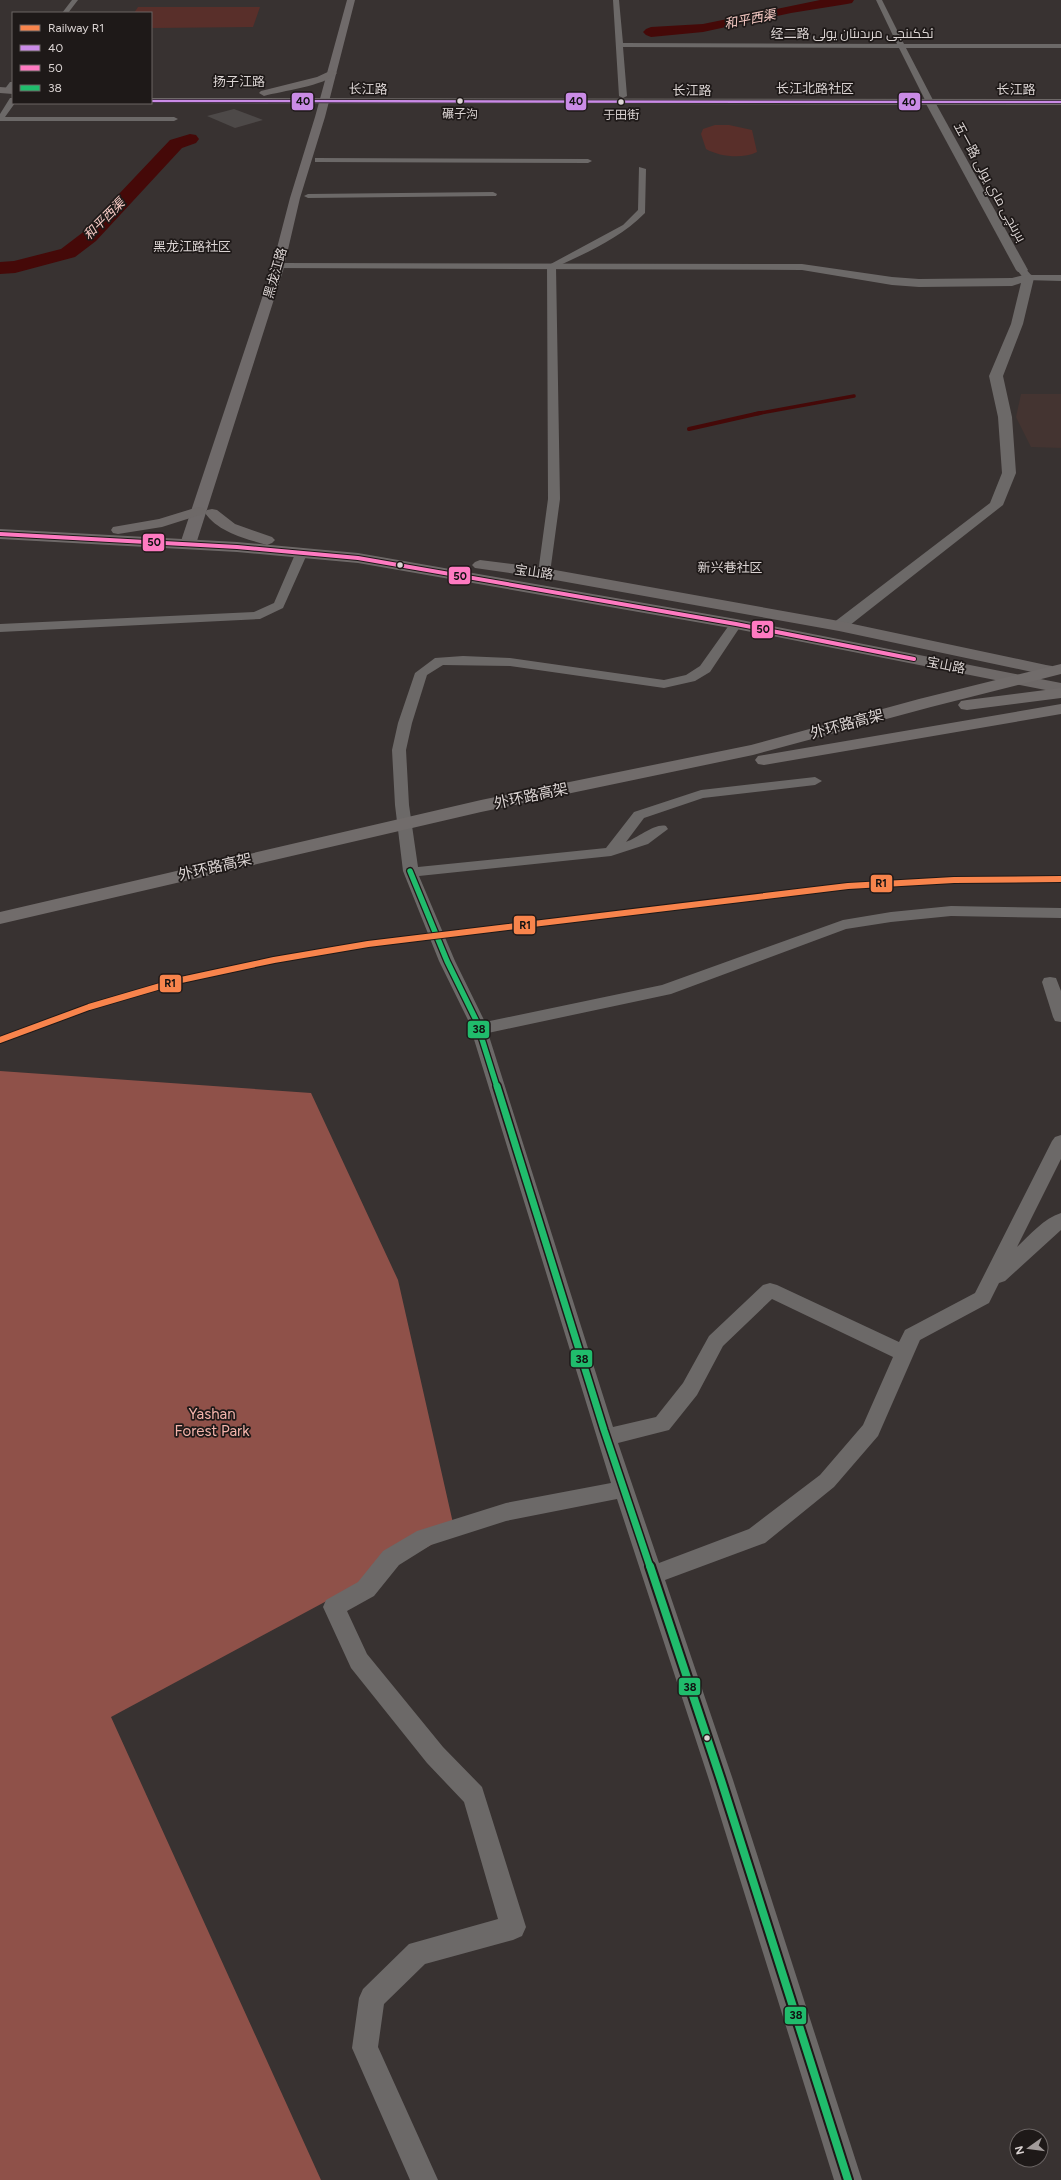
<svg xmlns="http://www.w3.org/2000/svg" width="1061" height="2180" font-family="Figtree,Cairo,'Noto Sans SC',sans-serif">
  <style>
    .built { fill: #443431 }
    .green { fill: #592f2a }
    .forest { fill: #8f5149 }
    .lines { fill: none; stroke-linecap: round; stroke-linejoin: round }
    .stream-far1 { stroke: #450908; stroke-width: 3.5 }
    .stream { stroke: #450908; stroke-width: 4 }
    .river { fill: #450908; fill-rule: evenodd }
    .building { fill: #4d4948 }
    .minor { fill: #6c6968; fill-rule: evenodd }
    .tertiary { fill: #6c6968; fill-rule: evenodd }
    .secondary { fill: #6f6a6a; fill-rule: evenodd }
    .primary { fill: #6e6968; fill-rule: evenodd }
    .trunk { fill: #716c6b; fill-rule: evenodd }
    .bus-1-casing { stroke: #1e1918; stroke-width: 4 }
    .bus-2-casing { stroke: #1e1918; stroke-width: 6 }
    .bus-3-far2-casing { stroke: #1e1918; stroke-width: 8 }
    .bus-3-far1-casing { stroke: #1e1918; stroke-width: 10 }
    .bus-3-casing { stroke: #1e1918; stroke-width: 12 }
    .bus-1 { stroke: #ca8be6; stroke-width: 2.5 }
    .bus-2 { stroke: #fe7ac1; stroke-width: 4 }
    .bus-3-far2 { stroke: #20bc6c; stroke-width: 5.5 }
    .bus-3-far1 { stroke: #20bc6c; stroke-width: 7 }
    .bus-3 { stroke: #20bc6c; stroke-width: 8 }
    .rail-1-casing { stroke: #1e1918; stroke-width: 8 }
    .rail-1 { stroke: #f8844c; stroke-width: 6 }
    .bus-dot { fill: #dbd4d3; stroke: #1e1918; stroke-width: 1.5 }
    .labels { text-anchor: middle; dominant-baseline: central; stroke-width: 3.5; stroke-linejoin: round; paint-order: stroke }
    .far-bus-label { font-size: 12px; fill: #dbd4d3; stroke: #1e1918 }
    .far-water-label { font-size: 13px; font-style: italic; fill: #f6cac4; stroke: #1e1918 }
    .far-street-label { font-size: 13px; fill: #dbd4d3; stroke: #1e1918 }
    .far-neighbourhood-label { font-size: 13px; fill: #dbd4d3; stroke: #1e1918 }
    .street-label { font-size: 15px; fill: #dbd4d3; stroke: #1e1918 }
    .park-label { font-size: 15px; fill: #f4b5ac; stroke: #1e1918 }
    .line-badge { stroke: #1e1918; stroke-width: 1.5 }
    .pale-badge-label { font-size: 11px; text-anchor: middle; font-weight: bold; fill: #111 }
  </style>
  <rect width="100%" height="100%" fill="#383231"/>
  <path class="built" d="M 1021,394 L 1061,394 L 1061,448 L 1031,447 L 1016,417 Z"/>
  <g class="green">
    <path d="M 138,7 L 260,7 L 253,27 L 151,28 L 151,13 L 134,13 Z"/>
    <path d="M 715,125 L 729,125 L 752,130 L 757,152 C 743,159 720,157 706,149 L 701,134 L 703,129 Z"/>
  </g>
  <path class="forest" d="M 0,1071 L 311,1093 L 398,1280 L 455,1532 L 111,1717 L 321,2180 L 0,2180 Z"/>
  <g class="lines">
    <path class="stream-far1" d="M 755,414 L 854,396"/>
    <path class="stream" d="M 689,429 L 760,413"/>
    <g class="river">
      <path d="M 820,0 L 854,0 L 852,3 L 847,4 L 791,13 L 703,32 L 651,37 L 646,35 L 643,32 L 646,29 L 651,27 L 703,24 Z"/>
      <path d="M 190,134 L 196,135 L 199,139 L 196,143 L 182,148 L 96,241 L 75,257 L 15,273 L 0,274 L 0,262 L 14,261 L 61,249 L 82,233 L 170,140 Z"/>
    </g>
  </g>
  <path class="building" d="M 234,109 L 263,120 L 235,128 L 207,116 Z"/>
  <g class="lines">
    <g class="minor">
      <path d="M 72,0 L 78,0 L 68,13 L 62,13 Z"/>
      <path d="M 613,0 L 619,0 L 623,43 L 897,44 L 876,0 L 882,0 L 904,44 L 1061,44 L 1061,48 L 906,48 L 934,102 L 930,104 L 926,102 L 899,48 L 623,47 L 627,96 L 623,98 L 619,96 Z"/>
      <path d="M 10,82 L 13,82 L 13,89 L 11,92 L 5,92 L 4,90 Z"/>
      <path d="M 10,98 L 13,98 L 13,103 L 15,103 L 5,117 L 174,117 L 178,119 L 174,121 L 0,121 L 0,114 Z"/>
      <path d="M 315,158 L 588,159 L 592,161 L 588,163 L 318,162 L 315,162 Z"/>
      <path d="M 639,167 L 646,169 L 645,213 C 619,239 588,252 556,267 L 560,499 L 550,573 L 544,577 L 538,573 L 548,499 L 547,266 L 623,225 L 638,210 Z"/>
      <path d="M 493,192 L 497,194 L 496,196 L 308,198 L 304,196 L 308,194 Z"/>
      <path d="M 1022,267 L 1025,268 L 1031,275 L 1061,275 L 1061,281 L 1025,280 L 1017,270 Z"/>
      <path d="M 302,548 L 308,552 L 283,608 L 260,619 L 0,632 L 0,624 L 254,612 L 274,603 L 296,552 Z"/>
      <path d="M 736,620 L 742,624 L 710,672 L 695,681 L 664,688 L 510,666 L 443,665 L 427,675 L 412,723 L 406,750 L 409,805 L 418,867 L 606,848 L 634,812 L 701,790 L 815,777 L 822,781 L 815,785 L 703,798 L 644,818 L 626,842 C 638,838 655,823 666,826 L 668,829 L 648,844 L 611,856 L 419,876 L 455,961 L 485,1022 L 662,985 L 843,920 L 891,912 L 951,906 L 1061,908 L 1061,918 L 951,916 L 891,922 L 846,929 L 671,994 L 488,1033 L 613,1427 L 656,1417 L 683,1383 L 709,1336 L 763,1285 L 770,1283 L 777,1285 L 899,1342 L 905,1330 L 975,1293 L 1052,1141 L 1055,1137 L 1061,1135 L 1061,1159 L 1017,1247 C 1030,1235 1044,1218 1061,1213 L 1061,1230 L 1005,1281 L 999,1283 L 989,1303 L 920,1340 L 878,1436 L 834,1487 L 765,1543 L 665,1580 L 733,1780 L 862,2180 L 834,2180 L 709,1780 L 617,1499 L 506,1521 L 431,1545 L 399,1565 L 374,1596 L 347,1611 L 367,1654 L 443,1747 L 482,1787 L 526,1927 L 522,1936 L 513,1940 L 425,1964 L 384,2004 L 378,2047 L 438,2180 L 410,2180 L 352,2048 L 359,1998 L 363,1989 L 409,1944 L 498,1919 L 464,1802 L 427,1763 L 351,1668 L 323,1607 L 326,1600 L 358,1582 L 383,1551 L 417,1531 L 506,1503 L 611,1483 L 468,1020 L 439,961 L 403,871 L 395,805 L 392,750 L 398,723 L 415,673 L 435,658 L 463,656 L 510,658 L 664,680 L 686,675 L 700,666 L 732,621 ZM 772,1299 L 893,1357 L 863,1425 L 820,1475 L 749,1529 L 659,1563 L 618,1443 L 669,1430 L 697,1395 L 723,1346 Z"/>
      <path d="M 1050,977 L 1056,978 L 1061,991 L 1061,1022 L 1055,1021 L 1053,1017 L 1042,982 L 1044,978 Z"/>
    </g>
    <g class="tertiary">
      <path d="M 930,99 L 935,102 L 1028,270 L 1026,272 L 1018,272 L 1016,270 L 925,102 Z"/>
      <path d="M 278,263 L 802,264 L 892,277 L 919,279 L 1012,278 L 1028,274 L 1032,275 L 1034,278 L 1023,324 L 1003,376 L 1012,417 L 1016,473 L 1003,505 L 845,629 L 833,629 L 831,626 L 833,623 L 990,503 L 1002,473 L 998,417 L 989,376 L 1011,324 L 1021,283 L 1012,286 L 919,287 L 892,285 L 802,270 L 274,268 L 272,266 L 274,264 Z"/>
    </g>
    <path class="secondary" d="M 347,0 L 355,0 L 325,117 L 300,198 L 283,271 L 196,544 L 193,547 L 183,547 L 180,544 L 271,271 L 290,198 L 315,117 Z"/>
    <g class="primary">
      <path d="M 332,70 L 337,73 C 325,86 281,91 264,96 L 259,93 L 261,91 L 317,77 Z"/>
      <path d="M 0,87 L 13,88 L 13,94 L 0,93 Z"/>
      <path d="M 151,98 L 1061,99 L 1061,105 L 148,103 L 151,103 Z"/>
      <path d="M 198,507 L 203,508 L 205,511 L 203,514 L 162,527 L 118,534 L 113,533 L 111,530 L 113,527 L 159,519 Z"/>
      <path d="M 212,509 L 217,510 L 235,524 L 272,537 L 275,540 L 272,543 L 267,545 C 246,539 218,532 205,513 L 207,510 Z"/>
      <path d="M 0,529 L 237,542 L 358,553 L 736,619 L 1061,683 L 1061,693 L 736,629 L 358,563 L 237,552 L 0,539 Z"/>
      <path d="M 480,560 L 544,568 L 839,621 L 1046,665 L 1052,666 L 1054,670 L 1052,674 L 1046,675 L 839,631 L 544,578 L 475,568 L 472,565 L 475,562 Z"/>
    </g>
    <g class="trunk">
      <path d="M 1061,664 L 1061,674 L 931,707 L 753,755 L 481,812 L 0,924 L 0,912 L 481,800 L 751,745 L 919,699 Z"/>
      <path d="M 1061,688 L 1061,698 L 967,710 L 961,709 L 958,705 L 961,701 L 967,700 Z"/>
      <path d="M 1061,704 L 1061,714 L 764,765 L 758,764 L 755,760 L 758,756 L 764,755 Z"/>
    </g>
    <defs>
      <path id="bus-1" d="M 151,101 L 1061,102"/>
      <path id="bus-2" d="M 0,534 L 237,547 L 358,558 L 736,624 L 914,659"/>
      <path id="bus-3-far2" d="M 410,871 L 447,961 L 476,1020 L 497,1087"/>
      <path id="bus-3-far1" d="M 497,1086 L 604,1430 L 650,1567"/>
      <path id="bus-3" d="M 650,1566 L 721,1780 L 848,2180"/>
    </defs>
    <use href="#bus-1" class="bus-1-casing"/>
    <use href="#bus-2" class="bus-2-casing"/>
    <use href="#bus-3-far2" class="bus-3-far2-casing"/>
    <use href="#bus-3-far1" class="bus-3-far1-casing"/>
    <use href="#bus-3" class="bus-3-casing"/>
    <use href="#bus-1" class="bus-1"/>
    <use href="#bus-2" class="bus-2"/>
    <use href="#bus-3-far2" class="bus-3-far2"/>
    <use href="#bus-3-far1" class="bus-3-far1"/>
    <use href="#bus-3" class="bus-3"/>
    <defs>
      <path id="rail-1" d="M 0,1040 L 89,1007 L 181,980 L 274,960 L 368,944 L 848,886 L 954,880 L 1061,879"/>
    </defs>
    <use href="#rail-1" class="rail-1-casing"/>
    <use href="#rail-1" class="rail-1"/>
  </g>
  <g class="bus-dot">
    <circle cx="460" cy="101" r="3.5"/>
    <circle cx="621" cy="102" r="3.5"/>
    <circle cx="400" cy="565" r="3.5"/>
    <circle cx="707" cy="1738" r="3.5"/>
  </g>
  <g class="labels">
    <g class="far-bus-label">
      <text x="460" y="114">碾子沟</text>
      <text x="621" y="115">于田街</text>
    </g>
    <g class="far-water-label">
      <text transform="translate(750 19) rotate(-11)">和平西渠</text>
      <text transform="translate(104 219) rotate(-45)">和平西渠</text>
    </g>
    <g class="far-street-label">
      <text x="852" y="33">经二路 ئككىنجى مرىدىئان يولى</text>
      <text x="239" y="81">扬子江路</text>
      <text transform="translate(368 89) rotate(1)">长江路</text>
      <text x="1016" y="89">长江路</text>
      <text x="692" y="90">长江路</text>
      <text transform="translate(990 182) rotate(61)">五一路 بىرىنچى ماي يولى</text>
      <text transform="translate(275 273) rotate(-74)">黑龙江路</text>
      <text transform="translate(534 572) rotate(8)">宝山路</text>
      <text transform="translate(946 665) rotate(11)">宝山路</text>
    </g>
    <g class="far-neighbourhood-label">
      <text x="815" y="88">长江北路社区</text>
      <text x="192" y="246">黑龙江路社区</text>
      <text x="730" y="567">新兴巷社区</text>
    </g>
    <g class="street-label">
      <text transform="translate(847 724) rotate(-15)">外环路高架</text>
      <text transform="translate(531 796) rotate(-12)">外环路高架</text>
      <text transform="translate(215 867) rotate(-13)">外环路高架</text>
    </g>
    <g class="park-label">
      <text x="212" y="1414">Yashan<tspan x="212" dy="17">Forest Park</tspan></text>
    </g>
  </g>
  <g class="line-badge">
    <rect x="291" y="92" width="23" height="19" rx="4" fill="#ca8be6"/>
    <rect x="565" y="92" width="22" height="19" rx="4" fill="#ca8be6"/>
    <rect x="898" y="92" width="23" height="19" rx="4" fill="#ca8be6"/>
    <rect x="142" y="533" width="23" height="19" rx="4" fill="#fe7ac1"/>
    <rect x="448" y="566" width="23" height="19" rx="4" fill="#fe7ac1"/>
    <rect x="751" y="620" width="23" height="19" rx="4" fill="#fe7ac1"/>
    <rect x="870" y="874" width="23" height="19" rx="4" fill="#f8844c"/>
    <rect x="513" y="915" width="23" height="20" rx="4" fill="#f8844c"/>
    <rect x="159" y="974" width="23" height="19" rx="4" fill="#f8844c"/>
    <rect x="467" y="1020" width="23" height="19" rx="4" fill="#20bc6c"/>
    <rect x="570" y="1349" width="23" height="19" rx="4" fill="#20bc6c"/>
    <rect x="678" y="1677" width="23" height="19" rx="4" fill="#20bc6c"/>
    <rect x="784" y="2006" width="23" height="19" rx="4" fill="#20bc6c"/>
  </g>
  <g class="pale-badge-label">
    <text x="303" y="105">40</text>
    <text x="576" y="105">40</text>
    <text x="909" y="106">40</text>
    <text x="154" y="546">50</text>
    <text x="460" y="580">50</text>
    <text x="763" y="633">50</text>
    <text x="881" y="887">R1</text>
    <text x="525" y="929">R1</text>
    <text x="170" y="987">R1</text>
    <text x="479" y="1033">38</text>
    <text x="582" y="1363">38</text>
    <text x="690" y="1691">38</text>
    <text x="796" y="2019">38</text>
  </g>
  <rect x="12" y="12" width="140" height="92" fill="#1e1918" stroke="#6a6463"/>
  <rect x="20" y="25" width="20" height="6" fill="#f8844c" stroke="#6a6463"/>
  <text x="48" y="32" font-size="12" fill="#dbd4d3">Railway R1</text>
  <rect x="20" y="45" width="20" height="6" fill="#ca8be6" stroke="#6a6463"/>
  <text x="48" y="52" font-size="12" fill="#dbd4d3">40</text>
  <rect x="20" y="65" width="20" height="6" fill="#fe7ac1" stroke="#6a6463"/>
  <text x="48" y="72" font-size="12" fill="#dbd4d3">50</text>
  <rect x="20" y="85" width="20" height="6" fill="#20bc6c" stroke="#6a6463"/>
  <text x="48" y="92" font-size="12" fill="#dbd4d3">38</text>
  <g transform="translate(1029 2148) rotate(256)"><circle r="19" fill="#1e1918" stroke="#6a6463"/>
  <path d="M0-3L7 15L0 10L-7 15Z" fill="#a29b9a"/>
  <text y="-6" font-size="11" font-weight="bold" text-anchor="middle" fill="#dbd4d3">N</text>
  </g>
</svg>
